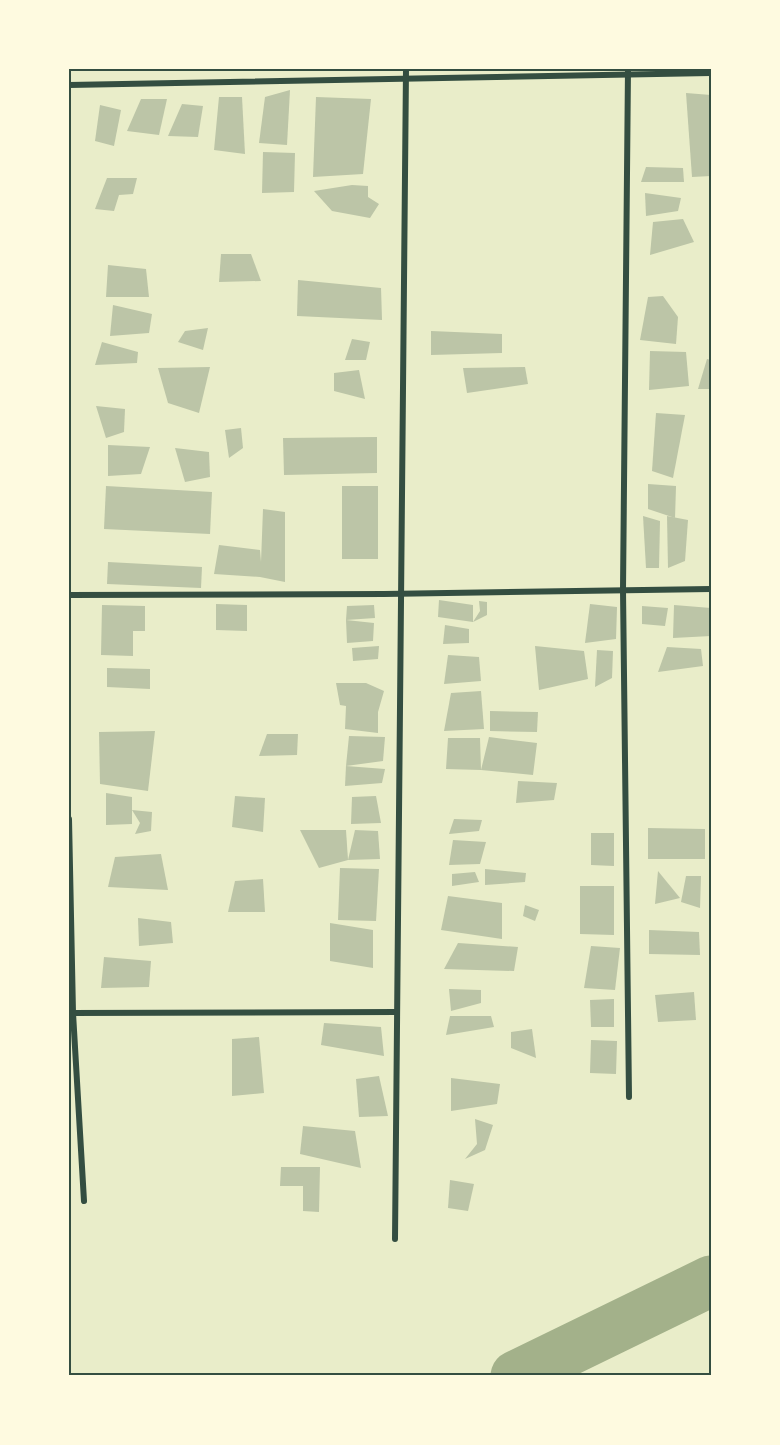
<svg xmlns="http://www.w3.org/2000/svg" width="780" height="1445" font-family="Jost,sans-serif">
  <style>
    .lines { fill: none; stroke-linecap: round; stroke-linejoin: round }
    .river { stroke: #a3b18a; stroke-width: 51 }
    .building { fill: #bcc5a7 }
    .minor { stroke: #344e41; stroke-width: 6 }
    .neatline { fill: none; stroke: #344e41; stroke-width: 2 }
  </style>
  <rect width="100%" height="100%" fill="#e9edc9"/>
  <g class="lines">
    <path class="river" d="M 516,1376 L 711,1281"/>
  </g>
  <g class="building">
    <path d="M 290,90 L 287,145 L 259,143 L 265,97 Z"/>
    <path d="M 686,93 L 711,95 L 711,176 L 692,177 Z"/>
    <path d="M 219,97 L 242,97 L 245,154 L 214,150 Z"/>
    <path d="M 316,97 L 371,99 L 363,174 L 313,177 Z"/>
    <path d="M 141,99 L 167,99 L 159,135 L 127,131 Z"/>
    <path d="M 182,104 L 203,106 L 198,137 L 168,136 Z"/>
    <path d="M 100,105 L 121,110 L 114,146 L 95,141 Z"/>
    <path d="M 263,152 L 295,153 L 294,192 L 262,193 Z"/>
    <path d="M 646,167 L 683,168 L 684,182 L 641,182 Z"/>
    <path d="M 107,178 L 137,178 L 133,194 L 119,195 L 114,211 L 95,209 Z"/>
    <path d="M 352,185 L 368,186 L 368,197 L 379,204 L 370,218 L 332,211 L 314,191 Z"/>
    <path d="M 645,193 L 681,198 L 678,211 L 646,216 Z"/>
    <path d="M 683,219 L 694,242 L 650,255 L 653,222 Z"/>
    <path d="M 221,254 L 251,254 L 261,281 L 219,282 Z"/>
    <path d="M 108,265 L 146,269 L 149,297 L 106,297 Z"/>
    <path d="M 298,280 L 381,288 L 382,320 L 297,316 Z"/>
    <path d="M 663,296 L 678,317 L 676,344 L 640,340 L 648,297 Z"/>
    <path d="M 113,305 L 152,314 L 149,333 L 110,336 Z"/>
    <path d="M 208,328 L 203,350 L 178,342 L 185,331 Z"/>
    <path d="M 431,331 L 502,334 L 502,353 L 431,355 Z"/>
    <path d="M 352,339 L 370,342 L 366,360 L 345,360 Z"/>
    <path d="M 102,342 L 138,352 L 137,363 L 95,365 Z"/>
    <path d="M 650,351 L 686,352 L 689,386 L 649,390 Z"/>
    <path d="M 707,359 L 711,360 L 711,389 L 698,389 Z"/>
    <path d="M 210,367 L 199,413 L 168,403 L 158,368 Z"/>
    <path d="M 525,367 L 528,384 L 467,393 L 463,368 Z"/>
    <path d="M 359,370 L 365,399 L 334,391 L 334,373 Z"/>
    <path d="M 96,406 L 125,409 L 124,432 L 106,438 Z"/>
    <path d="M 656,413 L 685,415 L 673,478 L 652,471 Z"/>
    <path d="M 241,428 L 243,448 L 229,458 L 225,430 Z"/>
    <path d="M 377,437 L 377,473 L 284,475 L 283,438 Z"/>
    <path d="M 108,445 L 150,447 L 141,474 L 108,476 Z"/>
    <path d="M 175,448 L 209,452 L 210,477 L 185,482 Z"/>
    <path d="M 648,484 L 676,486 L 675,518 L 648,509 Z"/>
    <path d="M 106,486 L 212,492 L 210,534 L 104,529 Z"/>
    <rect x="342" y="486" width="36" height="73"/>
    <path d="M 263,509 L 285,512 L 285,582 L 260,577 L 214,574 L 219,545 L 260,550 L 261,562 Z"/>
    <path d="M 643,516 L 660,521 L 659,568 L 646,568 Z"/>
    <path d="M 667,516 L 688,520 L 685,561 L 668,568 Z"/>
    <path d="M 108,562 L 202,567 L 201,588 L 107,584 Z"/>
    <path d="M 439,600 L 473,605 L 473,622 L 480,611 L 479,601 L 487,602 L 487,615 L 473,622 L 438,617 Z"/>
    <path d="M 216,604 L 247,605 L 247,631 L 216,630 Z"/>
    <path d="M 590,604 L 617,607 L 616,639 L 585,643 Z"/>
    <path d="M 102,605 L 145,606 L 145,631 L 133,631 L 133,656 L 101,655 Z"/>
    <path d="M 374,605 L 375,618 L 346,620 L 374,623 L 373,641 L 347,643 L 346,620 L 347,606 Z"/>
    <path d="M 674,605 L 711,608 L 711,636 L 673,638 Z"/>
    <path d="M 642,606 L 668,608 L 665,626 L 642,624 Z"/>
    <path d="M 445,625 L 469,629 L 469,643 L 443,644 Z"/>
    <path d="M 379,646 L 378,659 L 353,661 L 352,648 Z"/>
    <path d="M 535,646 L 584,651 L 588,679 L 539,690 Z"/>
    <path d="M 667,647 L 701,649 L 703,666 L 658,672 Z"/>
    <path d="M 597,650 L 613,651 L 612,678 L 595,687 Z"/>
    <path d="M 448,655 L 479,657 L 481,681 L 444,684 Z"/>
    <path d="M 107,668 L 150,669 L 150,689 L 107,687 Z"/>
    <path d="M 336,683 L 366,683 L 384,691 L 378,712 L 378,733 L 345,729 L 346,706 L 340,705 Z"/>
    <path d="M 481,691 L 484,729 L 444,731 L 451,693 Z"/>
    <path d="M 490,711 L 538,712 L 537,732 L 490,731 Z"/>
    <path d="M 155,731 L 148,791 L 100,784 L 99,732 Z"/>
    <path d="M 267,734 L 298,734 L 297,755 L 259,756 Z"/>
    <path d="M 349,736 L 385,737 L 383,761 L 346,766 Z"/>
    <path d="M 489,737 L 537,743 L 533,775 L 481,770 L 446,769 L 448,738 L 480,738 L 481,770 Z"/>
    <path d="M 346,766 L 385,769 L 382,783 L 345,786 Z"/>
    <path d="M 518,781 L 557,783 L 554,800 L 516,803 Z"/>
    <path d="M 106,793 L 132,797 L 132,824 L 106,825 Z"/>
    <path d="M 235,796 L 265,798 L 263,832 L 232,827 Z"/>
    <path d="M 376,796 L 381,823 L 351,824 L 352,797 Z"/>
    <path d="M 132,810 L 152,812 L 151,831 L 135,834 L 140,823 Z"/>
    <path d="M 454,819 L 482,820 L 479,831 L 449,834 Z"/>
    <path d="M 648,828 L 705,829 L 705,859 L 648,859 Z"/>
    <path d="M 300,830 L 346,830 L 348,860 L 319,868 Z"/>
    <path d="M 355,830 L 378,831 L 380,859 L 348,860 Z"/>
    <path d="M 591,833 L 614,833 L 614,866 L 591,865 Z"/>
    <path d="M 453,840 L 486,842 L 480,864 L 449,865 Z"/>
    <path d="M 161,854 L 168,890 L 108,887 L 115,857 Z"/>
    <path d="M 340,868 L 379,869 L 376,921 L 338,920 Z"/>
    <path d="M 485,869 L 526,873 L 525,882 L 485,885 Z"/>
    <path d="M 658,871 L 680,898 L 655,904 Z"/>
    <path d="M 475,872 L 479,882 L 452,886 L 452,874 Z"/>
    <path d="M 686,876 L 701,876 L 700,908 L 681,902 Z"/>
    <path d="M 263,879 L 265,912 L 228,912 L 235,881 Z"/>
    <path d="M 580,886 L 614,886 L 614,935 L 580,934 Z"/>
    <path d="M 448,896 L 502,903 L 502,939 L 441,930 Z"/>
    <path d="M 525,905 L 539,910 L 535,921 L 523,916 Z"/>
    <path d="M 138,918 L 171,922 L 173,943 L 139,946 Z"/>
    <path d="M 330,923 L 373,930 L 373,968 L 330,961 Z"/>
    <path d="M 649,930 L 699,932 L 700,955 L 649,954 Z"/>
    <path d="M 458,943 L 518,947 L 514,971 L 444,969 Z"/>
    <path d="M 591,946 L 620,948 L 615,990 L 584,988 Z"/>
    <path d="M 104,957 L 151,961 L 149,987 L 101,988 Z"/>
    <path d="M 449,989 L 481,990 L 481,1003 L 451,1011 Z"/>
    <path d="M 694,992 L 696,1020 L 658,1022 L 655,995 Z"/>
    <path d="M 614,999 L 614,1027 L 591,1027 L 590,1000 Z"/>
    <path d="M 450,1016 L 491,1016 L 494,1027 L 446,1035 Z"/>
    <path d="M 324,1023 L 381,1027 L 384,1056 L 321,1045 Z"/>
    <path d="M 532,1029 L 536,1058 L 511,1048 L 511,1032 Z"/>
    <path d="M 259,1037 L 264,1093 L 232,1096 L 232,1039 Z"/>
    <path d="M 591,1040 L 617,1041 L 616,1074 L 590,1073 Z"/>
    <path d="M 379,1076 L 388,1116 L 359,1117 L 356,1079 Z"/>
    <path d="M 451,1078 L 500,1084 L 497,1104 L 451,1111 Z"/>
    <path d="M 475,1119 L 493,1125 L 485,1150 L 465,1159 L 477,1144 Z"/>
    <path d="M 303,1126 L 355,1131 L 361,1168 L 300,1154 Z"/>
    <path d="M 281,1167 L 320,1167 L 319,1212 L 303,1211 L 303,1186 L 280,1186 Z"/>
    <path d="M 450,1180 L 474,1184 L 468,1211 L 448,1208 Z"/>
  </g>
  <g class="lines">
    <g class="minor">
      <path d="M 628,69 L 623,590 L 629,1097"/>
      <path d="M 69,85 L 711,73"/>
      <path d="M 69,595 L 384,594 L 711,589"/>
      <path d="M 69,819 L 73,1013 L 84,1201"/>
      <path d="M 71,1013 L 397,1012"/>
      <path d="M 395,1239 L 406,69"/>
    </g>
  </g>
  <rect width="780" height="1445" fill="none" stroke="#fefae0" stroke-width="141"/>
  <rect x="70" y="70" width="640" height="1304" class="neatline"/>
</svg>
